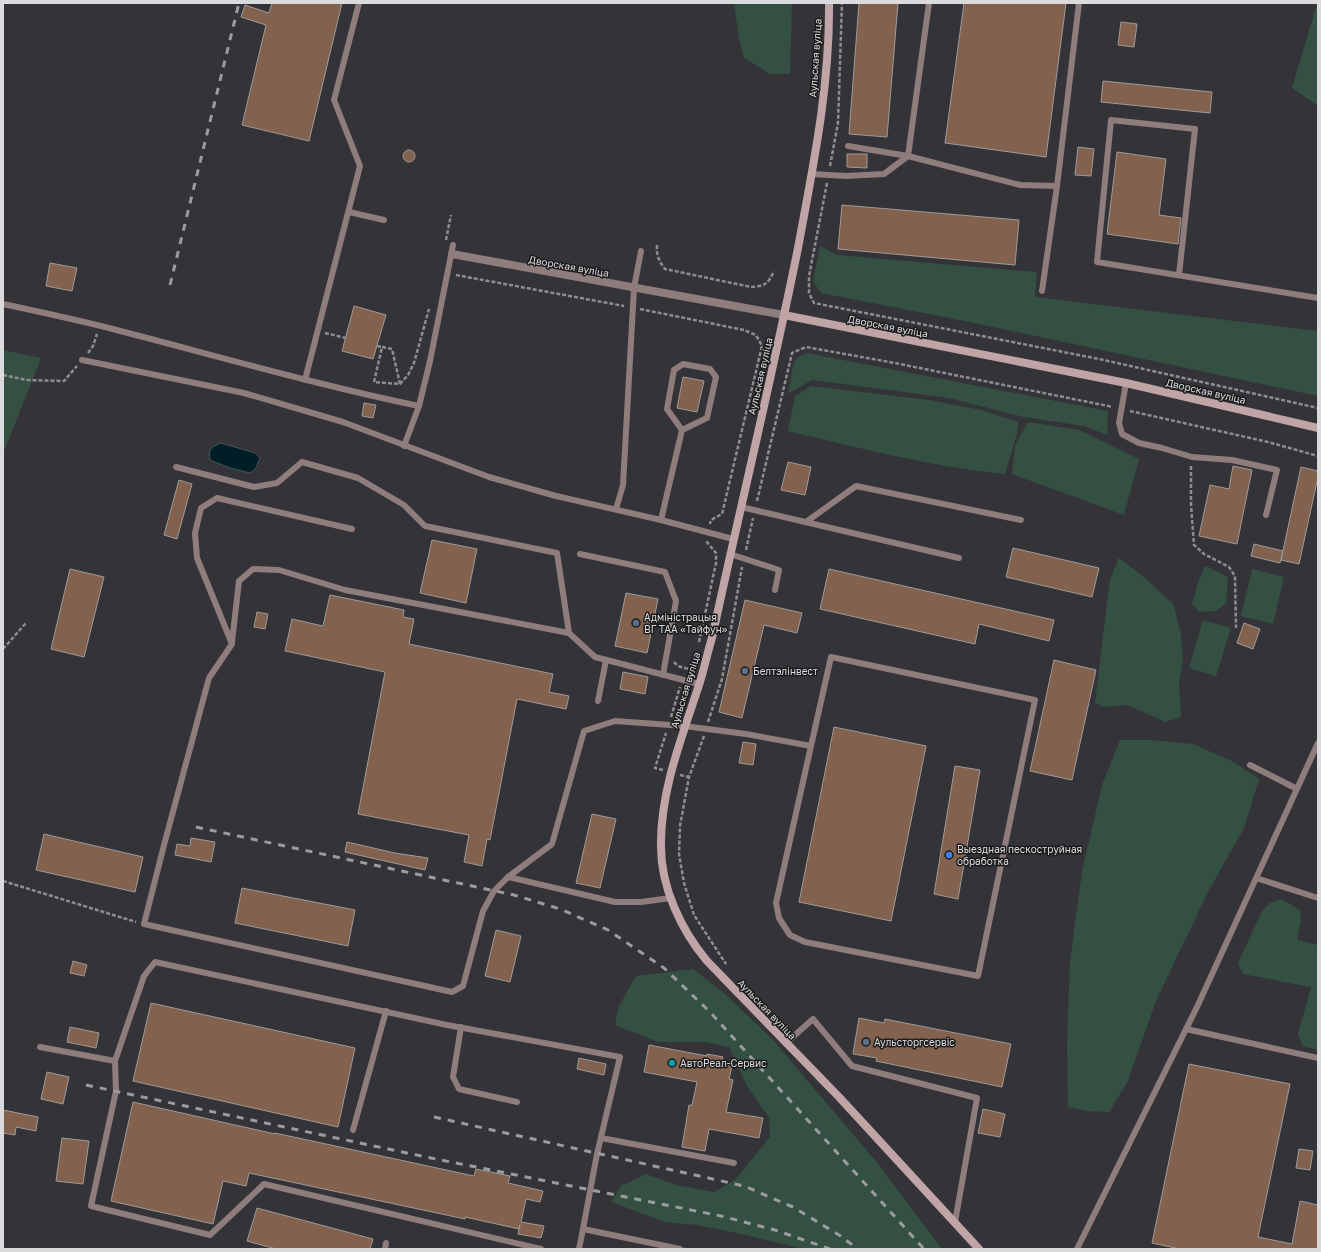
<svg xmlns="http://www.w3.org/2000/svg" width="1321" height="1252" font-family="'Golos Text',sans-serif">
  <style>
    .green { fill: #335043 }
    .water { fill: #001e25; stroke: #42575c }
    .building { fill: #82614e; stroke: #9f9b99 }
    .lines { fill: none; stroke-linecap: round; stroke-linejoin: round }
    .path { stroke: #8e8e91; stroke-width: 2.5; stroke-dasharray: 4 2; stroke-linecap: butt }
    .lane { stroke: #8f7c7d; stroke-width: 6 }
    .street { stroke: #8f7c7d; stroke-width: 8 }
    .secondary { stroke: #c1a4a6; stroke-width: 8 }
    .rail { stroke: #9c9c9f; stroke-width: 3; stroke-dasharray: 7 7; stroke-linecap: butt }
    .service-dot { fill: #5c6f8a; stroke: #1c1c1e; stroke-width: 1.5 }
    .shop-dot { fill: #3f7fe0; stroke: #1c1c1e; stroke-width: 1.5 }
    .culture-dot { fill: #0f9aa8; stroke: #1c1c1e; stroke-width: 1.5 }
    .labels { text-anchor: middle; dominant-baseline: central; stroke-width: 3; stroke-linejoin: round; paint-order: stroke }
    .street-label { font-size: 10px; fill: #dbdbdd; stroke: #1c1c1e }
    .poi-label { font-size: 10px; fill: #dbdbdd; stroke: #1c1c1e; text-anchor: start }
  </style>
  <rect width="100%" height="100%" fill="#343438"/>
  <g class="green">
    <path d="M 734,3 L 792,3 L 790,74 L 770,74 L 744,58 L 739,39 Z"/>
    <path d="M 1318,3 L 1318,106 L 1292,88 L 1316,7 Z"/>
    <path d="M 820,246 L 837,255 L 1037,272 L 1035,297 L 1318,331 L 1318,396 L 970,322 L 821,293 L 813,281 Z"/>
    <path d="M 3,350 L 41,358 L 3,454 Z"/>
    <path d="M 807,353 L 1108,411 L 1107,435 L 1084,426 L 1024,417 L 949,398 L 812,380 L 788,394 L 793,364 L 798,357 Z"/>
    <path d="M 811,386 L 929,400 L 981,410 L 1018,422 L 1017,434 L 1005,474 C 932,467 860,448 788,431 L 795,396 Z"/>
    <path d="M 1028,422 L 1079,430 L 1139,459 L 1124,515 L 1012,474 L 1015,446 Z"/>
    <path d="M 1119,558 L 1144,577 L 1174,605 L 1181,636 L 1183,659 L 1179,684 L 1181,717 L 1165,722 L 1128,705 L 1103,707 L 1095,703 L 1110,579 Z"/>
    <path d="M 1205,566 L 1228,577 L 1226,603 L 1216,611 L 1199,612 L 1192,603 L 1200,577 Z"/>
    <path d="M 1252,569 L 1284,577 L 1273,624 L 1241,616 Z"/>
    <path d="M 1203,620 L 1231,628 L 1216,676 L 1189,668 Z"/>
    <path d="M 1120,740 L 1151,740 L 1193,744 L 1234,762 L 1259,779 L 1244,828 L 1208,892 L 1156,1001 L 1127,1083 L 1109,1112 L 1086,1111 L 1068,1107 L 1067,1042 L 1070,961 L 1082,872 L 1102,785 Z"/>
    <path d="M 1281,899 L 1300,910 L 1301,919 L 1297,940 L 1318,945 L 1318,1050 L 1303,1046 L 1298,1034 L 1311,987 L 1243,974 L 1238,963 L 1262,911 L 1270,903 Z"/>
    <path d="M 693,969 L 724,993 L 773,1040 L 875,1160 L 942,1249 L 804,1249 L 737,1233 L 697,1225 L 665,1222 L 611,1202 L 621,1186 L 646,1174 L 676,1185 L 714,1192 L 735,1180 L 770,1137 L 769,1118 L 747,1086 L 729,1047 L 706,1042 L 658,1042 L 615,1025 L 619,1006 L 636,976 Z"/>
  </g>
  <path class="water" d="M 221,443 L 255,453 L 260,458 L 256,468 L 250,473 L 230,468 L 210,460 C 208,449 211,447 221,443 Z"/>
  <g class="building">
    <path d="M 272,3 L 342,3 L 309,141 L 242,125 L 266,25 L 241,17 L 245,5 L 269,13 Z"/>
    <path d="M 859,3 L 898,3 L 887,137 L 849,134 Z"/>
    <path d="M 964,3 L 1066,3 L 1046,157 L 945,143 Z"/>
    <path d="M 1121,22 L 1137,24 L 1134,47 L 1118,45 Z"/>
    <path d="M 1103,81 L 1212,92 L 1210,113 L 1101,102 Z"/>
    <path d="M 1078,147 L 1094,149 L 1091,176 L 1075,175 Z"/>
    <circle cx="409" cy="156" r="6"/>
    <path d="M 1117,152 L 1166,159 L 1159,215 L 1181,218 L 1178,244 L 1107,234 Z"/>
    <path d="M 847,154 L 867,154 L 867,168 L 847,167 Z"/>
    <path d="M 842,205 L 1019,220 L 1015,265 L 838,249 Z"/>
    <path d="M 50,263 L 77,268 L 72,291 L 46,286 Z"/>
    <path d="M 354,306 L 386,315 L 373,359 L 342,351 Z"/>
    <path d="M 683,377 L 704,381 L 697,412 L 677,408 Z"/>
    <path d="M 364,403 L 376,405 L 373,418 L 362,416 Z"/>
    <path d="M 788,462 L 811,467 L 805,495 L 781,490 Z"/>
    <path d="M 1233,466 L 1252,470 L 1237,544 L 1199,536 L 1210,485 L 1229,489 Z"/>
    <path d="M 1301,467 L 1318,471 L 1318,477 L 1299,564 L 1281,560 Z"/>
    <path d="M 179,480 L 192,484 L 177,539 L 164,535 Z"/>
    <path d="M 432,540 L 477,549 L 466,603 L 420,593 Z"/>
    <path d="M 1254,544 L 1283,551 L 1280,563 L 1251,556 Z"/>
    <path d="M 1013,548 L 1099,568 L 1092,597 L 1006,577 Z"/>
    <path d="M 70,569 L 104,577 L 84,657 L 51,649 Z"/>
    <path d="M 829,569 L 1054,620 L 1049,641 L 979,624 L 975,644 L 820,609 Z"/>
    <path d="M 626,593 L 658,599 L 647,653 L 615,646 Z"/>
    <path d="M 330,595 L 404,610 L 403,617 L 414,619 L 409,644 L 553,674 L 549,692 L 569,696 L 566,709 L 517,699 L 490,840 L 487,839 L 482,866 L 464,862 L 469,835 L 358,814 L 385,672 L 285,651 L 292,619 L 323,626 Z"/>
    <path d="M 745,600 L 802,613 L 797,633 L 764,625 L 742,718 L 719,712 Z"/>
    <path d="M 257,612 L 268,614 L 265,629 L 254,627 Z"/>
    <path d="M 1244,623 L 1260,629 L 1253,649 L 1237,643 Z"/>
    <path d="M 1054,660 L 1096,670 L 1072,780 L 1030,771 Z"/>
    <path d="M 623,672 L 648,677 L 645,694 L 620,689 Z"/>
    <path d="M 834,727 L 926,746 L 891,921 L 799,902 Z"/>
    <path d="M 743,742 L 756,744 L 753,765 L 739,763 Z"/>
    <path d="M 955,766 L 980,770 L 958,899 L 934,894 Z"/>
    <path d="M 592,814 L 616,819 L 600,888 L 576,883 Z"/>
    <path d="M 44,834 L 143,857 L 135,892 L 36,870 Z"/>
    <path d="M 191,838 L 215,842 L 211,862 L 175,855 L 177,844 L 190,846 Z"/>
    <path d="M 347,842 L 395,853 L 428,858 L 425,870 L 345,852 Z"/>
    <path d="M 242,888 L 355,910 L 348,946 L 235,923 Z"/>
    <path d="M 496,930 L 521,936 L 510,982 L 485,976 Z"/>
    <path d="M 73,961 L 87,965 L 84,976 L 70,973 Z"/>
    <path d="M 151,1003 L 355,1048 L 338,1127 L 133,1081 Z"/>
    <path d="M 859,1018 L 884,1023 L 885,1019 L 1011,1044 L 1002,1087 L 876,1061 L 877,1058 L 853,1054 Z"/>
    <path d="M 70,1027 L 99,1033 L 96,1048 L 67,1042 Z"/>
    <path d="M 649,1045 L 707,1056 L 707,1054 L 723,1057 L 721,1064 L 732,1066 L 729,1079 L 733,1080 L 726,1112 L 763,1118 L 759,1138 L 709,1129 L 705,1151 L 682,1147 L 689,1105 L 692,1105 L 697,1082 L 644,1072 Z"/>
    <path d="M 579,1058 L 606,1064 L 604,1075 L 577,1069 Z"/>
    <path d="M 1189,1064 L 1290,1084 L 1258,1237 L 1292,1244 L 1300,1201 L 1318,1205 L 1318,1249 L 1180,1249 L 1152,1243 Z"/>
    <path d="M 47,1072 L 69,1077 L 63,1104 L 41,1099 Z"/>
    <path d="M 133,1102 L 275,1134 L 275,1133 L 474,1176 L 476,1169 L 510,1176 L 508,1183 L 543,1191 L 540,1202 L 526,1199 L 521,1222 L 544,1226 L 541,1238 L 518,1234 L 520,1225 L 519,1229 L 465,1217 L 465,1219 L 249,1173 L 246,1186 L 223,1181 L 213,1224 L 111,1201 Z"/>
    <path d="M 983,1109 L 1005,1114 L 1000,1137 L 978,1133 Z"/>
    <path d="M 3,1110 L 38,1117 L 36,1131 L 16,1127 L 15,1135 L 3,1133 Z"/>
    <path d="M 62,1138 L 89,1141 L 83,1184 L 56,1181 Z"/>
    <path d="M 1299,1149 L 1313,1151 L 1310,1170 L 1296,1168 Z"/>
    <path d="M 257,1208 L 373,1239 L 370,1249 L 276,1249 L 247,1241 Z"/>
  </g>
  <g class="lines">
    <g class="path">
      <path d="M 830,166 L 838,123 L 842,3"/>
      <path d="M 827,183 L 809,276 L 809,293 L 814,303 L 1099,359 L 1318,408"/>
      <path d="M 446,240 L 451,215"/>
      <path d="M 657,245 C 656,255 659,261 665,269 L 751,287 C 765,286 768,284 774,271"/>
      <path d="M 456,275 L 624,306"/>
      <path d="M 640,309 L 744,330 L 756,335 L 762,346 L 722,514 L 711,520 L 710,524"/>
      <path d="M 325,333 L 346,338"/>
      <path d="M 377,346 L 382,347"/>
      <path d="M 88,353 L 93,346 L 97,334"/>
      <path d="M 3,375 L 27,380 L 64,381 L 77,366"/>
      <path d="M 400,384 L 392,349 L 382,347 L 374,382 L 400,384 L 408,375 L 414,363 L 429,309"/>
      <path d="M 1130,411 L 1268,442 L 1318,456"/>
      <path d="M 1191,466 L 1191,505 L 1194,545 L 1204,554 L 1229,567 L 1235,576 L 1236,628"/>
      <path d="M 757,501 L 792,353 L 806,347 L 895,363 L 1113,407"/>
      <path d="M 746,550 L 753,518"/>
      <path d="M 699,642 L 716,563 L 716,553 L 706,541"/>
      <path d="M 3,649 L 26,623"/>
      <path d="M 674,662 L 678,666 L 692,670 L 693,668"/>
      <path d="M 671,717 L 680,687"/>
      <path d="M 708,722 L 722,679 L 742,567"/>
      <path d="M 704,736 L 689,777 L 680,826 L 679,854 L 684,883 L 694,915 L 726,964"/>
      <path d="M 663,770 L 655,768 L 666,733"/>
      <path d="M 680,775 L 689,777"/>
      <path d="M 3,881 L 136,922"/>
    </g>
    <g class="lane">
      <path d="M 929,3 L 908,156 L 1020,185 L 1057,186 L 1079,3"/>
      <path d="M 848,146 L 908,156"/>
      <path d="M 812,174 L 846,176 L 884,174 L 908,156"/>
      <path d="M 349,212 L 384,220"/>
      <path d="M 1179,275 L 1195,129 L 1111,120 L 1097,262 L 1318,298"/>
      <path d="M 1042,291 L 1057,186"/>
      <path d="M 3,304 C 36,311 68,318 101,326 C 207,353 312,384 419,406"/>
      <path d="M 82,360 L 244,393 L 343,422 L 489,477 L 556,496 L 661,520 L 733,539"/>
      <path d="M 305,380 L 360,166 L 334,100 L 359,3"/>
      <path d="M 1126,383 L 1119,423 L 1122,434 L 1139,443 L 1162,448 L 1192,457 L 1232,460 L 1277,470 L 1266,515"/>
      <path d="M 404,446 L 419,406 L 430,361 L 453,245"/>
      <path d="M 176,467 L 254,487 L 277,483 L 302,462 L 358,478 L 404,505 L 425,526 L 557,553 L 569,633"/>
      <path d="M 741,507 L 959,558"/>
      <path d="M 616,509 L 623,485 L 634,288 L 641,251"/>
      <path d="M 661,520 L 682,430 L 667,409 L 674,370 L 683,364 L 710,369 L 716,377 L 707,418 L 682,430"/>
      <path d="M 806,522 L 856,486 L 1021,520"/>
      <path d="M 352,529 L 217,498 L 201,508 L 195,533 L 197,558 L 232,644 L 209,678 L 164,845 L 144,924 L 452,992 L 463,986 L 483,911 L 494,891 L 508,877 L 552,844 L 584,731 L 615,721 L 684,726 L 746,734 L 811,746 L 776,903 L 779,918 L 790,935 L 805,942 L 978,976 L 1035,700 L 831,657 L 811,746"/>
      <path d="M 580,554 L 665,572 L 676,601 L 663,675"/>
      <path d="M 730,554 L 779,570 L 775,590"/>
      <path d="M 232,642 L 239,581 L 253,569 L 279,570 L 345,590 L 569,633 L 595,657 L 699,684"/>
      <path d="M 598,701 L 606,660"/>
      <path d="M 1250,765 L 1297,789"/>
      <path d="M 508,877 L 615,902 L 641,902 L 671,898"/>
      <path d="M 1256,878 L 1318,898"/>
      <path d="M 461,1027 L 453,1077 L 459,1089 L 517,1102"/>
      <path d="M 1186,1029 L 1318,1058"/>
      <path d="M 786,1043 L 813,1019 L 852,1066 L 977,1098 L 955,1222"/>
      <path d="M 40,1047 L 115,1061 L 144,976 L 155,962 L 447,1025 L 620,1057 L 597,1154 L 583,1229 L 680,1249"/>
      <path d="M 115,1061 L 116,1091 L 91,1206 L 210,1235 L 264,1184 L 541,1249"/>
      <path d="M 353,1130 L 386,1011"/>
      <path d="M 601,1138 L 734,1163"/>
      <path d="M 385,1249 L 386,1243"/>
      <path d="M 579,1249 L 583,1229"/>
      <path d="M 1077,1249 L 1197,1007 L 1318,743"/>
    </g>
    <path class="street" d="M 452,254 L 784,315"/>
    <g class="secondary">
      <path d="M 829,3 C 830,86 813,167 798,248 C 772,378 740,508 712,638 C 707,654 704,670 699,685 C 682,737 660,791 661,847 C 661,887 681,930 707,961 L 839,1097 L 979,1249"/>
      <path d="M 784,315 L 1126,383 L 1318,428"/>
    </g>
    <g class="rail">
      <path d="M 170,285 L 239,3"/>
      <path d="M 196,827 L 514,895 L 560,909 L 608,930 L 664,968 L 710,1012 L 924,1249"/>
      <path d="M 86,1085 L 426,1157 L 721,1216 L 775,1230 L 830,1249"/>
      <path d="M 434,1117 L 744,1186 L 793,1207 L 839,1235 L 858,1249"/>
    </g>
  </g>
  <g class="service-dot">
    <circle cx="636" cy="623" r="4"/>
    <circle cx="745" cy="671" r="4"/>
    <circle cx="866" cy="1042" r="4"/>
  </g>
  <circle class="shop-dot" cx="949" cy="855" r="4"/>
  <circle class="culture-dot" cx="672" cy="1063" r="4"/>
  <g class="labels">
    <g class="street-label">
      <text transform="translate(815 58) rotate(-86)">Аульская вуліца</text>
      <text transform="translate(569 266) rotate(10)">Дворская вуліца</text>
      <text transform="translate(888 326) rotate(11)">Дворская вуліца</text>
      <text transform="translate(760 376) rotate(-77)">Аульская вуліца</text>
      <text transform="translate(1206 391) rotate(13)">Дворская вуліца</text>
      <text transform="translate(685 690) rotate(-73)">Аульская вуліца</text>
      <text transform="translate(767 1009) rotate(46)">Аульская вуліца</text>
    </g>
    <g class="poi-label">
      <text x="644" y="617">Адміністрацыя<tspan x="644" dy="12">ВГ ТАА «Тайфун»</tspan></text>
      <text x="753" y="671">Белтэлінвест</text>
      <text x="957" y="849">Выездная пескоструйная<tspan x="957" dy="12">обработка</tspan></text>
      <text x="874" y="1042">Аульсторгсервіс</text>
      <text x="680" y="1063">АвтоРеал-Сервис</text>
    </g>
  </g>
  <rect width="1321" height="1252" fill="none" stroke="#dbdbdd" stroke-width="8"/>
</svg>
